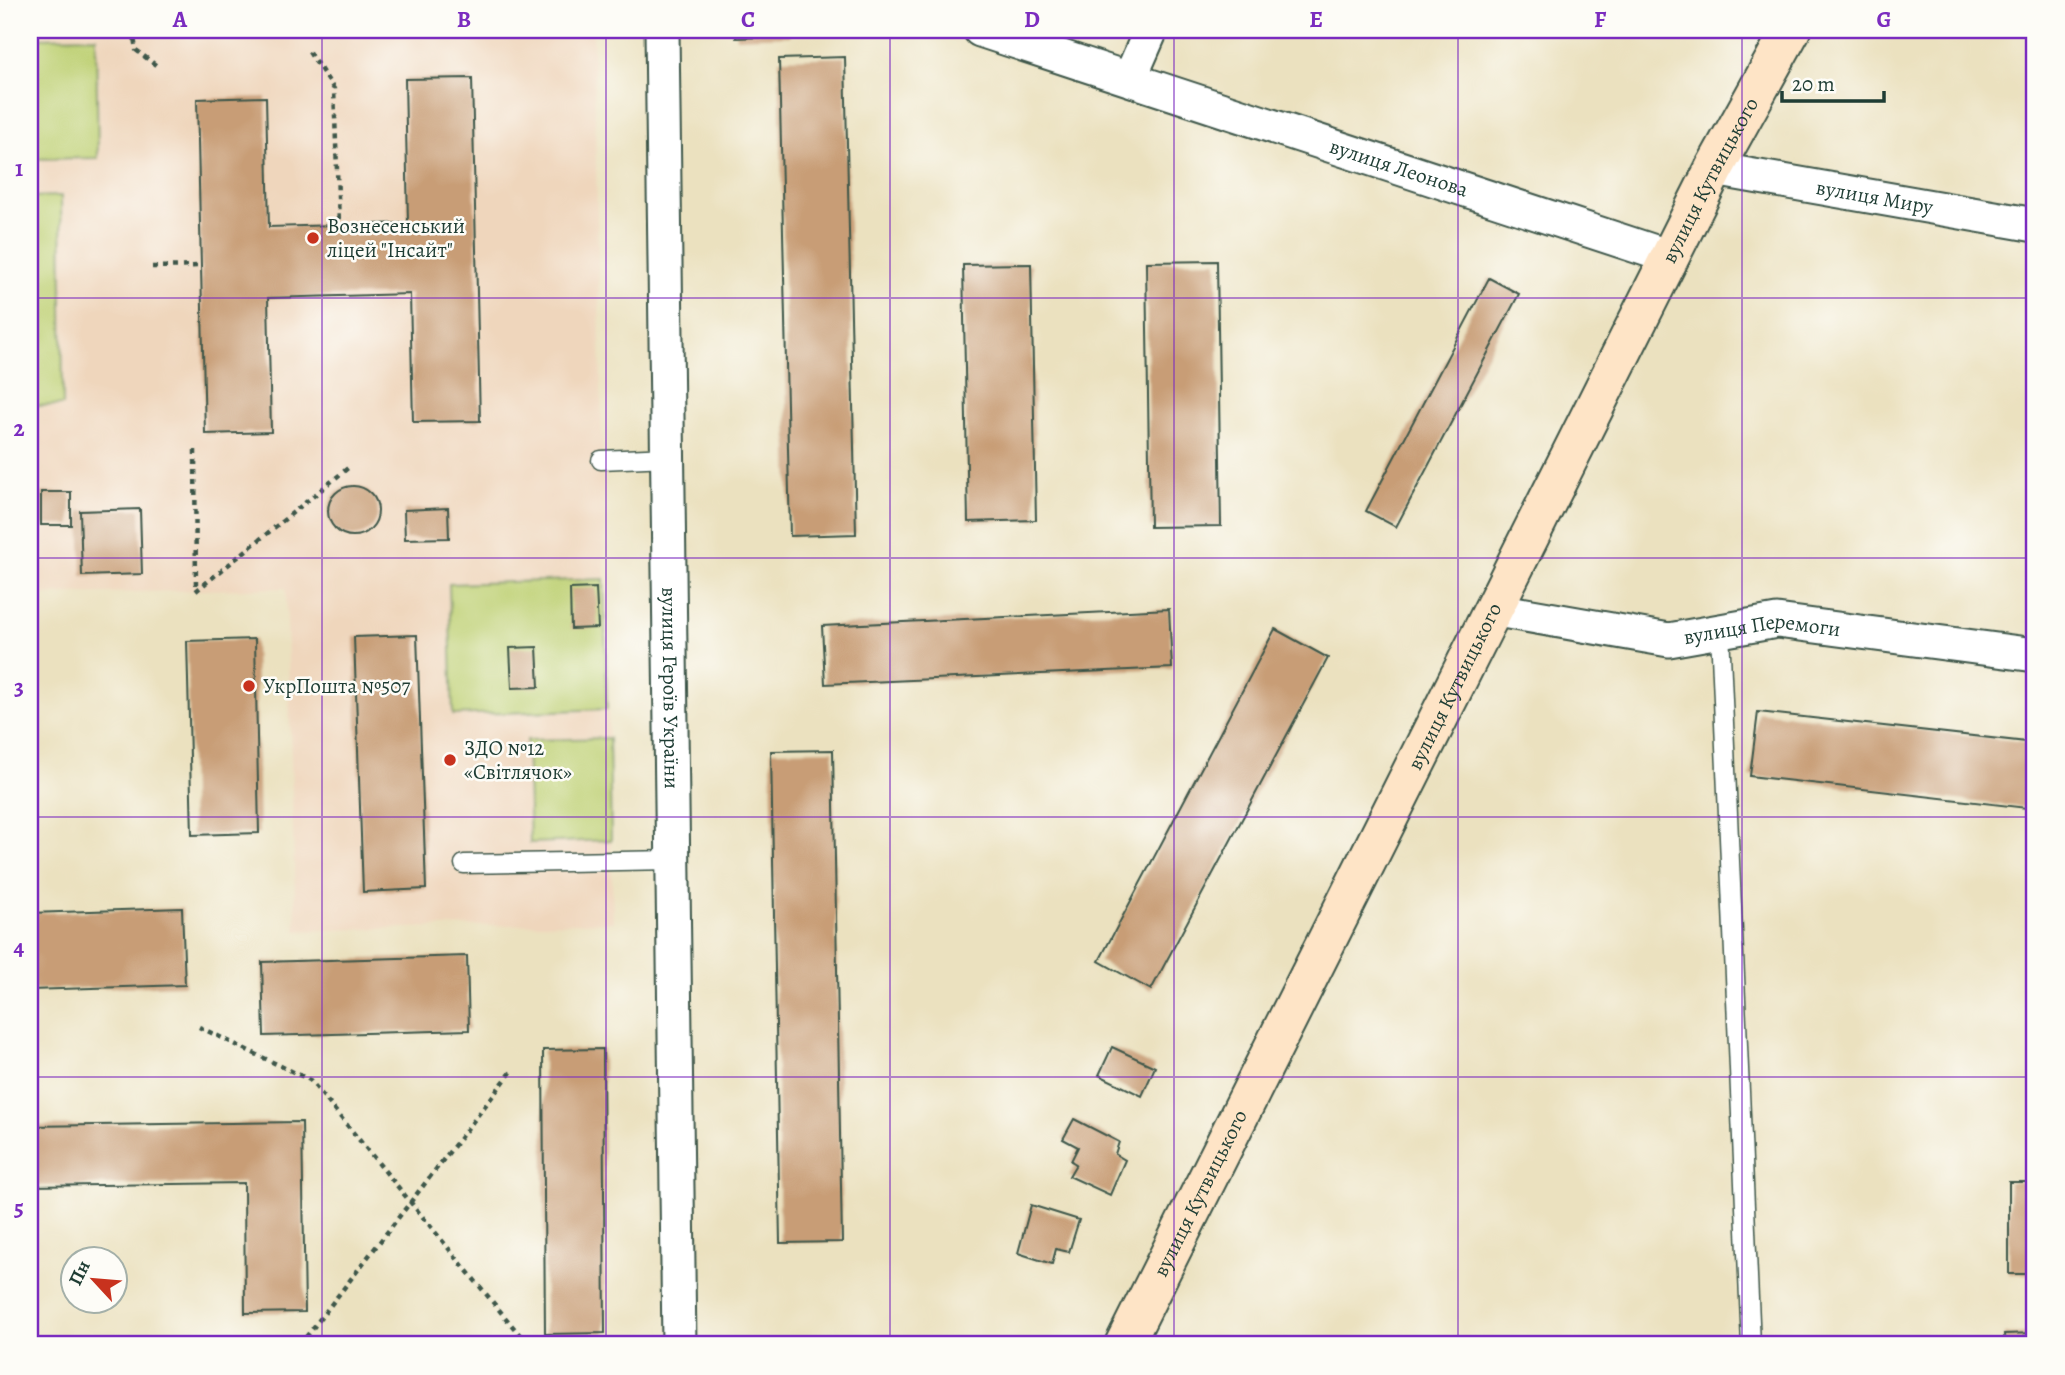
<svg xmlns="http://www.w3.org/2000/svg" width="2065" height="1375" font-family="Alegreya,serif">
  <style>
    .built { fill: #efd6bc }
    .green { fill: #bed073; stroke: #6e8654; stroke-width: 2 }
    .building { fill: #c89d76 }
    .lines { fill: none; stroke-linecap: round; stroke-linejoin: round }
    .lane-casing { stroke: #3e5649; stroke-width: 21 }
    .street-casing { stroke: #3e5649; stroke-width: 37 }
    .secondary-casing { stroke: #3e5649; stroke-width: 42 }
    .path { stroke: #3e5649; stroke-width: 4.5; stroke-dasharray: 5 5; stroke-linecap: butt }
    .lane { stroke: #fff; stroke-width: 18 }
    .street { stroke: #fff; stroke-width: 33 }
    .secondary { stroke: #fee4c6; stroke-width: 38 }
    .grid { fill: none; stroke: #7b2cbf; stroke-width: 2; stroke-opacity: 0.55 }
    .poi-dot { fill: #c8321e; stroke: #fdfcf7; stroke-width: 2.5 }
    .labels { text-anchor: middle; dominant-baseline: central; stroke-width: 5; stroke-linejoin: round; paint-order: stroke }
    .street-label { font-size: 21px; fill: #1f3d34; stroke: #fdfcf7 }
    .poi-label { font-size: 21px; fill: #1f3d34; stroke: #fdfcf7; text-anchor: start }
    .neatline { fill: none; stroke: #7b2cbf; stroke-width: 2.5 }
    .grid-label { font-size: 23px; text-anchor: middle; font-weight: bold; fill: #7b2cbf }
  </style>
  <rect width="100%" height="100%" fill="#fdfcf7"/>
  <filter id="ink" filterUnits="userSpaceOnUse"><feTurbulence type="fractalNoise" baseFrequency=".0143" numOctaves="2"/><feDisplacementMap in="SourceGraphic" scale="14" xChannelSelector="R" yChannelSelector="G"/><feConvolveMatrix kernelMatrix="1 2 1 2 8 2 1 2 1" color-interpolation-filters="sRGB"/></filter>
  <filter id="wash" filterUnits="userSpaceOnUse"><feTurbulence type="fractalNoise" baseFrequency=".00686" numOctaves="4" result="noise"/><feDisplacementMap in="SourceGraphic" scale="28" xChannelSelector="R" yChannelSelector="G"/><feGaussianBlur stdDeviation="1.57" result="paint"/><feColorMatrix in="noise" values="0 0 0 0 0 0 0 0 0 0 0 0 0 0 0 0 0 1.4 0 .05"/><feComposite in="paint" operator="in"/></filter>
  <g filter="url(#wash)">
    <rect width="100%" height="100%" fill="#ebe1bf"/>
    <path class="built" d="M 30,30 L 593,30 L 613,922 L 296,931 L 286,588 L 30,595 Z"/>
    <g class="green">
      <path d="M 96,37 L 98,158 L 30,159 L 30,38 Z"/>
      <path d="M 61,196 L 63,405 L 30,406 L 30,197 Z"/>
      <path d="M 604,579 L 607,709 L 453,715 L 449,584 Z"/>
      <path d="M 609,738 L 611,840 L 530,843 L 527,740 Z"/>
    </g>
    <g id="blocks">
      <g class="building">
        <path d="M 735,30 L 790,30 L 790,36 L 736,38 Z"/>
        <path d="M 845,57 L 856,534 L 790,536 L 779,59 Z"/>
        <path d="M 472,78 L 480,421 L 413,422 L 410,294 L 268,298 L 271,432 L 205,434 L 197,99 L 266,97 L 269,227 L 408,223 L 405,79 Z"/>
        <path d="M 1217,261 L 1221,526 L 1150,527 L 1146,262 Z"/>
        <path d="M 1031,264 L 1036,520 L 968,522 L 963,265 Z"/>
        <path d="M 1489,278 L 1519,294 L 1396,527 L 1366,511 Z"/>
        <circle cx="353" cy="511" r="25"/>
        <rect x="41" y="492" width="30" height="33"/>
        <path d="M 448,508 L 449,538 L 405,539 L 404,510 Z"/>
        <path d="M 140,509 L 142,574 L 82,576 L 80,511 Z"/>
        <path d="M 596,588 L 598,628 L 571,629 L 570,589 Z"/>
        <path d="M 1169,609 L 1172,668 L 825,684 L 822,626 Z"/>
        <path d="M 1275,629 L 1328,658 L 1151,990 L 1099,961 Z"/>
        <path d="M 417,635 L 426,889 L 363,892 L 354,637 Z"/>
        <path d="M 255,639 L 259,833 L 192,835 L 187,641 Z"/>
        <path d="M 537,647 L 539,687 L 512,688 L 510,648 Z"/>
        <path d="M 1758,712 L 2035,743 L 2035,809 L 1750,776 Z"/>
        <path d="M 833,750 L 842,1242 L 780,1243 L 771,751 Z"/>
        <path d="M 182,908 L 185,985 L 30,990 L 30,913 Z"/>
        <path d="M 467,956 L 469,1030 L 264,1036 L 262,962 Z"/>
        <path d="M 1112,1047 L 1155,1067 L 1142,1096 L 1099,1075 Z"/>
        <path d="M 603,1049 L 605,1333 L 545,1334 L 543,1050 Z"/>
        <path d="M 1074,1119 L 1119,1142 L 1115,1154 L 1125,1160 L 1110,1195 L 1069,1176 L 1076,1164 L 1071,1161 L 1078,1147 L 1063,1139 Z"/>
        <path d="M 302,1122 L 305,1312 L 245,1313 L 244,1183 L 30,1186 L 30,1126 Z"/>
        <rect x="2009" y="1182" width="26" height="92"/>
        <path d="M 1031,1205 L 1079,1220 L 1069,1252 L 1056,1249 L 1052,1264 L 1018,1253 Z"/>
        <path d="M 2035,1333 L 2035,1345 L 2005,1345 L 2004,1334 Z"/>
      </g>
    </g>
  </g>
  <g filter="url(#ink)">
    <use href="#blocks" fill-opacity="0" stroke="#3e5649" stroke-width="2"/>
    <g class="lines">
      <defs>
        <g id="lane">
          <path d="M 601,460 L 668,457"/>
          <path d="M 1720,631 L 1751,1345"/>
          <path d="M 464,864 L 673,860"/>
        </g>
        <g id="street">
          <path id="s1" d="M 662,30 L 679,1345"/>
          <path id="s2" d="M 980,30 L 1670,257"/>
          <path d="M 1130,78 L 1151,30"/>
          <path id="s3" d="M 1714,169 L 2035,225"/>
          <path id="s4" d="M 1491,609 L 1669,640 L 1777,621 L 2035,655"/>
        </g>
        <g id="secondary">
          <path id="s5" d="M 1124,1345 L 1714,169 L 1791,30"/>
        </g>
      </defs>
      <use href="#lane" class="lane-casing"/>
      <use href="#street" class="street-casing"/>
      <use href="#secondary" class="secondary-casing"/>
      <g class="path">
        <path d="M 133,30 L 136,50 L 157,66"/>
        <path d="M 309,52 L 334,89 L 339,224"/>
        <path d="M 152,267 L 201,266"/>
        <path d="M 195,450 L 196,590"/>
        <path d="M 196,591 L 348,468"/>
        <path d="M 199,1027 L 310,1080 L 528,1345"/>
        <path d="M 306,1337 L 512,1071"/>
      </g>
      <use href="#lane" class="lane"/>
      <use href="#street" class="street"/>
      <use href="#secondary" class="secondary"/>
    </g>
  </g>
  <path class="grid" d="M 322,30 L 322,1345M 606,30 L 606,1345M 890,30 L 890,1345M 1174,30 L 1174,1345M 1458,30 L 1458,1345M 1742,30 L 1742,1345M 30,298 L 2035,298M 30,558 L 2035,558M 30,817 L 2035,817M 30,1077 L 2035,1077"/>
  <g class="poi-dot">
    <circle cx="313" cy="238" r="7"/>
    <circle cx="249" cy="686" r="7"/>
    <circle cx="450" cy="760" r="7"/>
  </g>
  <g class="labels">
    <g class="street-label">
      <text stroke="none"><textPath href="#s2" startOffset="441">вулиця Леонова</textPath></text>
      <text stroke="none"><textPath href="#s5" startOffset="1304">вулиця Кутвицького</textPath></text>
      <text stroke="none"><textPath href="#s3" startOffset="163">вулиця Миру</textPath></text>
      <text stroke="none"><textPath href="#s4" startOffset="275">вулиця Перемоги</textPath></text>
      <text stroke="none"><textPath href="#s5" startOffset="737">вулиця Кутвицького</textPath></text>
      <text stroke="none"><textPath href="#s1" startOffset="658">вулиця Героїв України</textPath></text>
      <text stroke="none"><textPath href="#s5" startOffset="170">вулиця Кутвицького</textPath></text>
    </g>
    <g class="poi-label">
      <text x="327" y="226">Вознесенський<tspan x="327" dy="24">ліцей "Інсайт"</tspan></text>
      <text x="263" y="686">УкрПошта №507</text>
      <text x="464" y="748">ЗДО №12<tspan x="464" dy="24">«Світлячок»</tspan></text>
    </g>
  </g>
  <rect width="2065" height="1375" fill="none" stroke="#fdfcf7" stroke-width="77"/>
  <g transform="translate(94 1280) rotate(296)"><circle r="33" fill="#fdfcf7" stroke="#a4b0a9" stroke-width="2"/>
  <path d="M0-5L12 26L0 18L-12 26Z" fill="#c8321e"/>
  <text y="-10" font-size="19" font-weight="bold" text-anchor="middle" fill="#1f3d34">Пн</text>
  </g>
  <path d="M1782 91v10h102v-10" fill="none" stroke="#1f3d34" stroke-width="3.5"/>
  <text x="1792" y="91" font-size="21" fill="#1f3d34" stroke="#fdfcf7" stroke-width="5" paint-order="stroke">20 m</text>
  <rect x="38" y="38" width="1988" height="1298" class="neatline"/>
  <g class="grid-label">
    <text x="180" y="27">A</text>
    <text x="464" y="27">B</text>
    <text x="748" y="27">C</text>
    <text x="1032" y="27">D</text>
    <text x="1316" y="27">E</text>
    <text x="1600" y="27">F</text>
    <text x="1884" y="27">G</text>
    <text x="19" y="176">1</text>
    <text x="19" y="436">2</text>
    <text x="19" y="695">3</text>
    <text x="19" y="955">4</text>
    <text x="19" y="1215">5</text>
  </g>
</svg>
